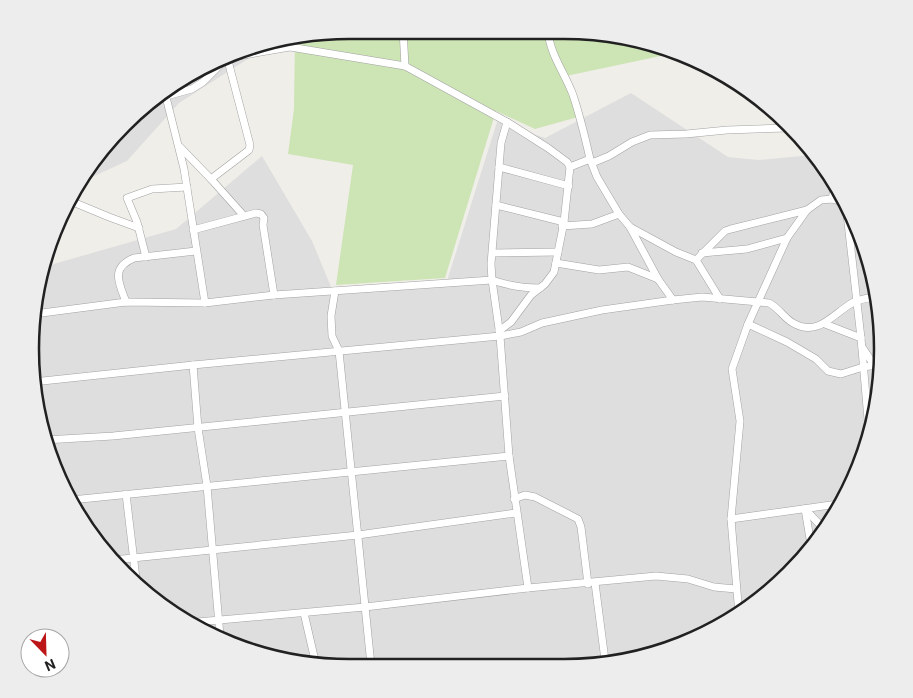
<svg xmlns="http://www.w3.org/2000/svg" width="913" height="698" font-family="Roboto,sans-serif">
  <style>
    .residential { fill: #dfdede }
    .grass { fill: #cde4b5 }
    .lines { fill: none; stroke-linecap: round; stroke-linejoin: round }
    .minor-casing { stroke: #a2a2a2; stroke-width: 8 }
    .minor { stroke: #fff; stroke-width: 7 }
    .rim { fill: none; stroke: #212121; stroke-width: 2.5 }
  </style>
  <rect width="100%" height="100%" fill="#f0eee9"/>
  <g class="residential">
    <path d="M 279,39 L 179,103 L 127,161 L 81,182 L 109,138 L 189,73 L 266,41 Z"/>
    <path d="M 631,93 L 728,157 L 758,160 L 813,155 L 829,172 L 877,286 L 877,411 L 829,526 L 741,614 L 686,644 L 605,665 L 307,665 L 189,625 L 138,589 L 84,526 L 47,452 L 31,370 L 36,286 L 43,267 L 176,229 L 262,156 L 312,241 L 334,294 L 447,281 L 497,122 L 545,138 Z"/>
  </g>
  <path class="grass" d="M 349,30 L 585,31 L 647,41 L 670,52 L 670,54 L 566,76 L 578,117 L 535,129 L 496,111 L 445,278 L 336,285 L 353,165 L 288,154 L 294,109 L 295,37 Z"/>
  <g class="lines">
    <defs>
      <g id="minor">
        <path d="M 403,30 L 405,66"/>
        <path d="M 548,31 C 550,55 565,73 573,95 C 580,116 585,137 590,159"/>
        <path d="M 227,57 L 250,145 L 249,150 L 211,179 L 244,216"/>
        <path d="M 165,93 L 184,169 L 205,303"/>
        <path d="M 159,98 L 192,89 L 203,82 L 227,58 L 290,47 L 405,66 L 507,122 L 548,148 L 567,162 L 570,167 L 590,159 L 597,177 L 619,214 L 630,227 L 658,279 L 673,300"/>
        <path d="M 507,122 L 501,143 L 491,264 L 492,280 L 500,336 L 509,456 L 528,588"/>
        <path d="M 180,147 L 211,179"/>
        <path d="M 592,163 L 609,156 L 632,142 L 650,135 L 686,134 L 727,130 L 788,128"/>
        <path d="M 499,167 L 569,186"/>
        <path d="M 832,199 L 835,185"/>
        <path d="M 68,200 L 109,217 L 139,228"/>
        <path d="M 496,205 L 564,222"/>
        <path d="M 847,214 L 861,338 L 869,431"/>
        <path d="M 562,226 L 592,224 L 619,214"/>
        <path d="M 630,227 L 676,252 L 696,260 L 720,299"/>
        <path d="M 193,230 L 256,213 L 261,214 L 264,218 L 263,225 L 274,295"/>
        <path d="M 493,253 L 558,252"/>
        <path d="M 702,253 L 747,249 L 787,238"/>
        <path d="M 146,257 L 137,222 L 127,198 L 152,189 L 187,187"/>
        <path d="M 696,260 L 725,231 L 731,229 L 807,210 L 821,200 L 832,199 L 840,201 L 842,203"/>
        <path d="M 556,263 L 599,270 L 628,267 L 658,279"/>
        <path d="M 335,291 L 331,316 L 332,336 L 339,351 L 371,665"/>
        <path d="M 126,302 C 119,283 110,268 134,258 L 196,251"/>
        <path d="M 34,314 L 126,302 L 205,303 L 274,295 L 492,280 C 509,286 522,288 540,288"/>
        <path d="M 748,324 L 787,342 L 816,359 L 828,371 L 841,374 L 863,367 L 877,365"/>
        <path d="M 825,324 L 861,338"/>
        <path d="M 499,331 L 511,322 L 531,295 L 545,284 L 554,272 L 564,222 L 570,167"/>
        <path d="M 862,347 L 874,365"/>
        <path d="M 193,365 L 198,428 L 207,486 L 220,636"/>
        <path d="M 33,382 L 193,365 L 500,336 L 521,332 L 542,323 L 602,310 L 673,300 L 702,297 L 769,303 C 779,308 784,318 793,323 C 819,338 834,312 854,302 C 861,299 870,298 877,296"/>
        <path d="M 45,440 L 113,436 L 505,396"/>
        <path d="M 126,494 L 137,587"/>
        <path d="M 514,499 L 525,495 L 535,497 L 578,519 L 581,527 L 588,584"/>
        <path d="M 71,500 L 509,456"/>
        <path d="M 805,509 L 811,545"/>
        <path d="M 805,509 L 825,530"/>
        <path d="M 731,519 L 838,504"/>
        <path d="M 113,560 L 358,535 L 516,513"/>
        <path d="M 595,583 L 605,660"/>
        <path d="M 304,613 L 316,665"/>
        <path d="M 739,615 L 731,519 L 740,421 L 732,369 L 748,324 L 787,238 L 807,210"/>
        <path d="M 186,623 L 365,607 L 528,588 L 656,576 L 688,579 L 714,587 L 736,589"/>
        <path d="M 546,665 L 638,657"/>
      </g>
    </defs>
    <use href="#minor" class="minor-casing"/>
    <use href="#minor" class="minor"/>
  </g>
  <path d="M0 0H913V698H0ZM349 39H564A310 310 0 0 1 874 349V349A310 310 0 0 1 564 659H349A310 310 0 0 1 39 349V349A310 310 0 0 1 349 39Z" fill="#ededed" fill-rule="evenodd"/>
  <path class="rim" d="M349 39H564A310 310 0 0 1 874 349V349A310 310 0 0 1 564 659H349A310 310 0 0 1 39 349V349A310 310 0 0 1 349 39Z"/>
  <g transform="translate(45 653) rotate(157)"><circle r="24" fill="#ffffff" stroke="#a6a6a6"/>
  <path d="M0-4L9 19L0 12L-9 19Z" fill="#bc1619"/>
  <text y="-8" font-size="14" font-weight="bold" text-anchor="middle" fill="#212121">N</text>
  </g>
</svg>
